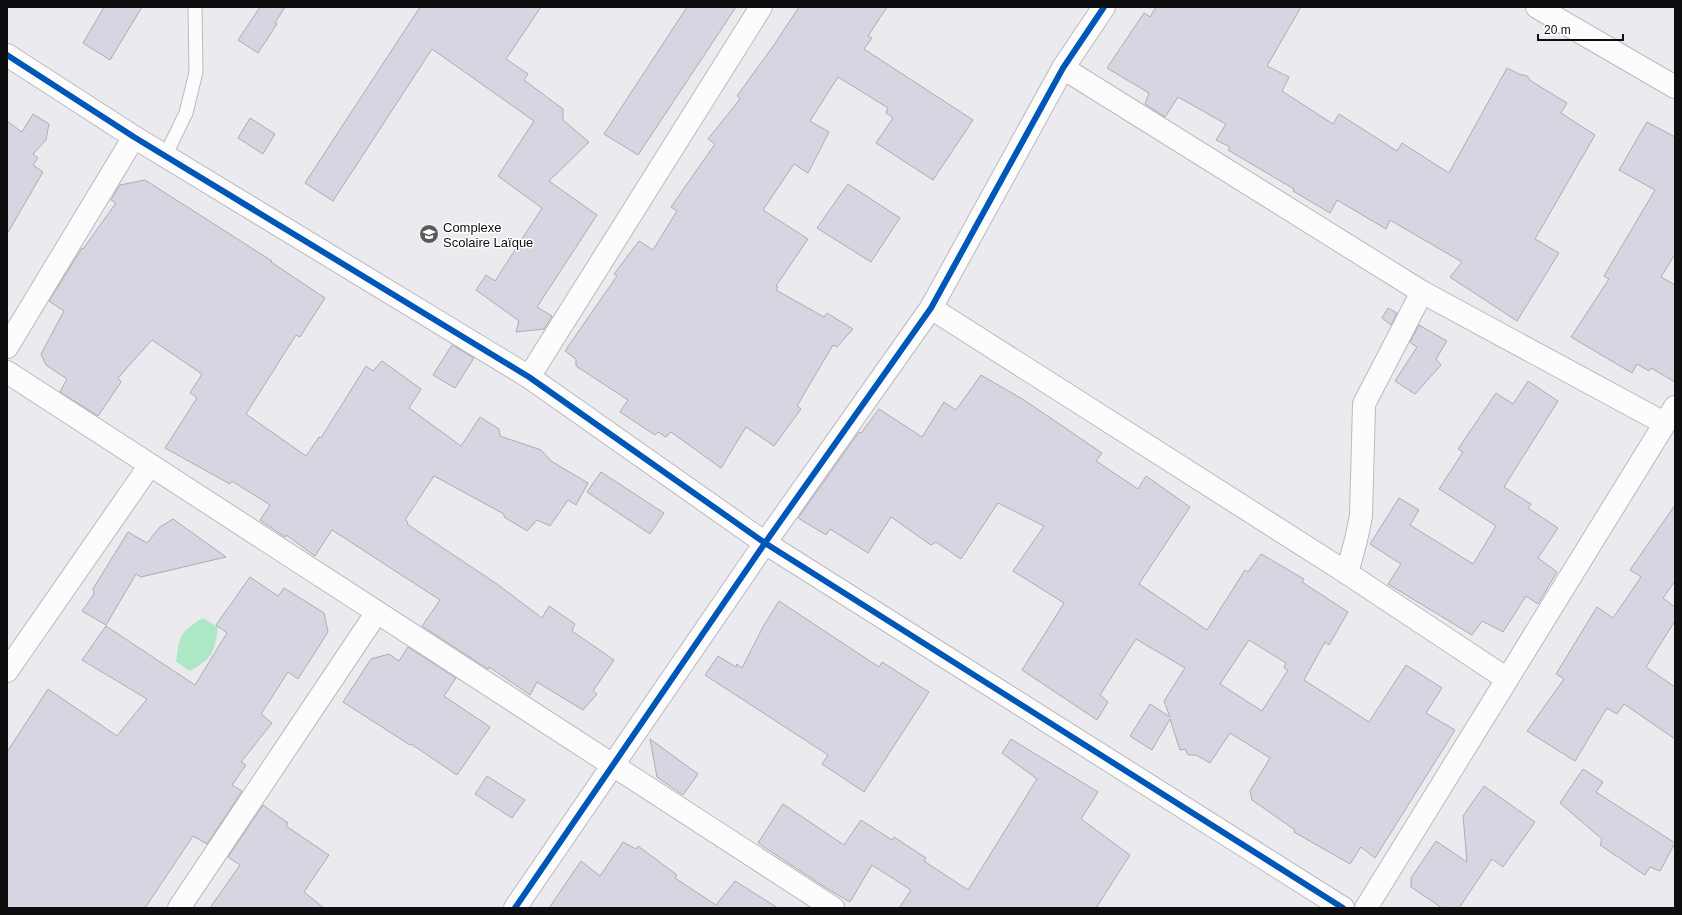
<svg xmlns="http://www.w3.org/2000/svg" width="1682" height="915" font-family="Helvetica,sans-serif">
  <style>
    .water { fill: #ade8c6 }
    .building { fill: #d6d5e2; stroke: #adadb0; fill-rule: evenodd }
    .lines { fill: none; stroke-linecap: round; stroke-linejoin: round }
    .lane-casing { stroke: #bababd; stroke-width: 15 }
    .street-casing { stroke: #bababd; stroke-width: 24 }
    .lane { stroke: #fcfcfd; stroke-width: 13 }
    .street { stroke: #fcfcfd; stroke-width: 22 }
    .cycleway-casing { stroke: #fff; stroke-width: 8 }
    .cycleway { stroke: #0057b8; stroke-width: 6 }
    .labels { text-anchor: middle; dominant-baseline: central; stroke-width: 3; stroke-linejoin: round; paint-order: stroke }
    .poi-label { font-size: 13px; fill: #0e0e10; stroke: #fff; text-anchor: start }
  </style>
  <rect width="100%" height="100%" fill="#ebebef"/>
  <path class="water" d="M 203,618 L 218,627 C 214,653 213,658 190,671 L 176,662 C 179,636 180,632 203,618 Z"/>
  <g class="building">
    <path d="M 104,7 L 142,7 L 110,60 L 83,43 Z"/>
    <path d="M 260,7 L 285,7 L 275,23 L 277,24 L 258,53 L 238,40 Z"/>
    <path d="M 420,7 L 541,7 L 506,59 L 528,74 L 524,80 L 563,109 L 563,120 L 589,142 L 549,181 L 597,215 L 537,307 L 552,316 L 544,329 L 516,332 L 519,321 L 476,290 L 486,275 L 495,281 L 542,208 L 498,176 L 534,121 L 432,49 L 333,201 L 305,183 Z"/>
    <path d="M 687,7 L 736,7 L 638,155 L 604,134 Z"/>
    <path d="M 799,7 L 887,7 L 868,36 L 872,38 L 864,49 L 973,120 L 933,180 L 876,143 L 893,118 L 886,113 L 888,108 L 838,77 L 810,121 L 829,132 L 808,173 L 794,164 L 763,210 L 808,239 L 776,286 L 778,287 L 776,290 L 824,317 L 827,313 L 853,329 L 837,347 L 833,345 L 797,406 L 801,409 L 774,446 L 746,427 L 721,468 L 671,432 L 666,437 L 658,432 L 655,435 L 620,412 L 628,400 L 576,366 L 576,359 L 565,351 L 617,276 L 614,274 L 639,241 L 653,250 L 677,211 L 671,207 L 715,144 L 708,139 L 740,99 L 737,96 L 774,45 Z"/>
    <path d="M 1156,7 L 1301,7 L 1267,66 L 1289,77 L 1282,91 L 1333,124 L 1339,114 L 1397,151 L 1402,143 L 1449,173 L 1507,68 L 1519,74 L 1527,76 L 1531,81 L 1567,103 L 1561,113 L 1595,135 L 1535,239 L 1559,253 L 1517,321 L 1450,277 L 1462,262 L 1390,220 L 1386,229 L 1337,200 L 1330,213 L 1293,191 L 1294,189 L 1228,150 L 1230,147 L 1216,140 L 1226,124 L 1178,97 L 1165,117 L 1145,104 L 1149,93 L 1107,68 L 1144,13 L 1150,17 Z"/>
    <path d="M 33,114 L 49,124 L 46,140 L 33,154 L 38,158 L 33,165 L 43,172 L 7,234 L 7,121 L 22,132 Z"/>
    <path d="M 250,118 L 275,134 L 263,154 L 238,138 Z"/>
    <path d="M 1647,122 L 1675,137 L 1675,254 L 1661,277 L 1675,285 L 1675,382 L 1651,368 L 1649,371 L 1637,364 L 1632,373 L 1571,337 L 1609,279 L 1604,276 L 1655,190 L 1619,170 Z"/>
    <path d="M 145,180 L 272,261 L 271,262 L 325,298 L 300,337 L 296,335 L 246,414 L 306,456 L 319,437 L 321,438 L 366,366 L 373,371 L 382,361 L 421,389 L 409,408 L 461,446 L 480,417 L 499,429 L 500,436 L 541,450 L 551,461 L 588,483 L 576,505 L 568,500 L 550,526 L 537,520 L 527,531 L 504,517 L 504,514 L 434,476 L 405,520 L 408,522 L 407,524 L 497,584 L 542,618 L 549,606 L 575,624 L 572,631 L 614,660 L 593,691 L 597,694 L 583,710 L 537,682 L 530,695 L 489,667 L 488,669 L 422,626 L 440,600 L 332,530 L 315,556 L 286,535 L 285,537 L 260,520 L 270,505 L 232,481 L 230,484 L 165,448 L 197,398 L 190,393 L 202,374 L 152,340 L 118,378 L 121,382 L 98,416 L 60,392 L 67,379 L 46,365 L 41,354 L 64,311 L 49,301 L 82,248 L 83,249 L 116,203 L 111,200 L 120,185 Z"/>
    <path d="M 848,184 L 900,218 L 871,262 L 817,228 Z"/>
    <path d="M 1388,308 L 1397,313 L 1391,325 L 1382,318 Z"/>
    <path d="M 1419,325 L 1447,341 L 1436,359 L 1441,365 L 1415,394 L 1395,381 L 1417,347 L 1410,342 Z"/>
    <path d="M 452,345 L 474,358 L 455,388 L 433,375 Z"/>
    <path d="M 981,375 L 1024,400 L 1102,453 L 1096,461 L 1138,489 L 1146,476 L 1190,507 L 1139,584 L 1207,630 L 1245,570 L 1248,572 L 1261,554 L 1304,579 L 1302,582 L 1348,612 L 1329,645 L 1325,642 L 1304,680 L 1369,722 L 1406,665 L 1442,688 L 1426,713 L 1455,730 L 1375,858 L 1361,847 L 1350,864 L 1294,832 L 1295,830 L 1252,800 L 1250,791 L 1270,758 L 1230,733 L 1210,763 L 1196,755 L 1188,755 L 1185,749 L 1180,750 L 1170,719 L 1152,750 L 1130,736 L 1150,704 L 1170,717 L 1164,701 L 1185,668 L 1136,639 L 1100,695 L 1108,702 L 1097,720 L 1022,670 L 1064,603 L 1013,571 L 1044,526 L 998,503 L 961,559 L 936,542 L 931,545 L 891,517 L 868,553 L 830,529 L 826,535 L 798,518 L 859,432 L 861,433 L 879,409 L 922,437 L 944,402 L 956,410 ZM 1249,640 L 1286,663 L 1284,668 L 1288,670 L 1262,711 L 1220,684 Z"/>
    <path d="M 1528,381 L 1558,401 L 1504,487 L 1531,504 L 1528,508 L 1558,528 L 1538,558 L 1557,572 L 1538,604 L 1526,596 L 1503,632 L 1482,621 L 1472,635 L 1388,584 L 1401,564 L 1370,544 L 1399,498 L 1419,510 L 1410,525 L 1473,564 L 1496,526 L 1439,489 L 1463,452 L 1458,449 L 1496,393 L 1513,404 Z"/>
    <path d="M 601,472 L 664,513 L 650,534 L 587,492 Z"/>
    <path d="M 1675,505 L 1675,581 L 1663,598 L 1675,607 L 1675,621 L 1646,667 L 1675,687 L 1675,739 L 1624,704 L 1617,714 L 1607,708 L 1575,761 L 1527,731 L 1564,679 L 1556,674 L 1597,607 L 1613,618 L 1641,577 L 1630,570 Z"/>
    <path d="M 173,519 L 226,557 L 141,577 L 136,574 L 106,625 L 82,611 L 94,594 L 93,589 L 128,532 L 147,543 L 160,527 Z"/>
    <path d="M 250,577 L 278,596 L 284,588 L 324,613 L 328,632 L 298,679 L 288,672 L 261,714 L 272,723 L 241,762 L 246,765 L 232,785 L 242,791 L 207,844 L 193,836 L 145,908 L 7,908 L 7,752 L 48,689 L 117,736 L 147,699 L 82,660 L 106,626 L 195,685 L 227,633 L 216,625 Z"/>
    <path d="M 779,601 L 879,667 L 882,662 L 929,692 L 864,792 L 822,764 L 828,755 L 705,675 L 718,656 L 736,667 L 737,664 L 742,668 L 764,625 Z"/>
    <path d="M 408,647 L 456,678 L 444,696 L 490,727 L 457,775 L 411,744 L 410,745 L 343,702 L 371,659 L 389,654 L 399,661 Z"/>
    <path d="M 650,739 L 698,774 L 683,795 L 657,777 Z"/>
    <path d="M 1011,739 L 1098,792 L 1081,819 L 1130,855 L 1096,908 L 899,908 L 911,890 L 872,865 L 850,902 L 826,888 L 758,843 L 783,804 L 844,845 L 861,820 L 892,840 L 894,837 L 926,858 L 924,861 L 968,890 L 1037,779 L 1002,753 Z"/>
    <path d="M 1583,769 L 1603,782 L 1596,792 L 1675,843 L 1660,871 L 1650,867 L 1645,875 L 1600,845 L 1602,839 L 1560,803 Z"/>
    <path d="M 487,776 L 525,800 L 512,818 L 475,794 Z"/>
    <path d="M 1484,786 L 1535,822 L 1503,867 L 1492,859 L 1459,908 L 1442,908 L 1411,887 L 1411,878 L 1436,841 L 1467,862 L 1463,816 Z"/>
    <path d="M 263,805 L 288,823 L 286,826 L 329,855 L 304,892 L 324,908 L 210,908 L 240,865 L 228,857 Z"/>
    <path d="M 623,842 L 636,849 L 638,846 L 677,875 L 675,878 L 716,905 L 735,881 L 778,908 L 549,908 L 581,861 L 600,876 Z"/>
  </g>
  <g class="lines">
    <defs>
      <path id="lane" d="M 165,156 L 186,113 L 196,72 L 195,7"/>
      <g id="street">
        <path d="M 1537,7 L 1675,87"/>
        <path d="M 7,55 L 134,137 L 529,377 L 765,543 L 1343,908"/>
        <path d="M 1063,68 L 1422,292 L 1664,423"/>
        <path d="M 931,308 L 1347,573 L 1507,679"/>
        <path d="M 7,347 L 134,137"/>
        <path d="M 7,372 L 833,908"/>
        <path d="M 529,377 L 761,7"/>
        <path d="M 1347,573 L 1356,540 L 1361,516 L 1364,404 L 1422,292"/>
        <path d="M 7,671 L 150,465"/>
        <path d="M 179,908 L 377,612"/>
        <path d="M 515,908 L 765,543 L 931,308 L 1063,68 L 1104,7"/>
        <path d="M 1366,908 L 1675,407"/>
      </g>
    </defs>
    <use href="#lane" class="lane-casing"/>
    <use href="#street" class="street-casing"/>
    <use href="#lane" class="lane"/>
    <use href="#street" class="street"/>
    <defs>
      <g id="cycleway">
        <path d="M 7,55 L 134,137 L 529,377 L 765,543 L 1343,908"/>
        <path d="M 515,908 L 765,543 L 931,308 L 1063,68 L 1104,7"/>
      </g>
    </defs>
    <use href="#cycleway" class="cycleway-casing"/>
    <use href="#cycleway" class="cycleway"/>
  </g>
  <defs>
    <symbol id="school-disc" viewBox="-11 -11 22 22"><circle r="9.5" fill="#5b5b5e" stroke="#fff"/><path d="M0-5L7-2L0 1L-7-2ZM-4 1L0 2.5L4 1V4Q0 6-4 4Z" fill="#fff"/></symbol>
  </defs>
  <g fill-rule="evenodd">
    <use href="#school-disc" x="418" y="223" width="22" height="22"/>
  </g>
  <g class="labels">
    <g class="poi-label">
      <text x="443" y="227">Complexe<tspan x="443" dy="15">Scolaire Laïque</tspan></text>
    </g>
  </g>
  <rect width="1682" height="915" fill="none" stroke="#0e0e10" stroke-width="16"/>
  <path d="M1538 34v6h85v-6" fill="none" stroke="#0e0e10" stroke-width="2"/>
  <text x="1544" y="34" font-size="12" fill="#0e0e10" stroke="#ffffff" stroke-width="3" paint-order="stroke">20 m</text>
</svg>
